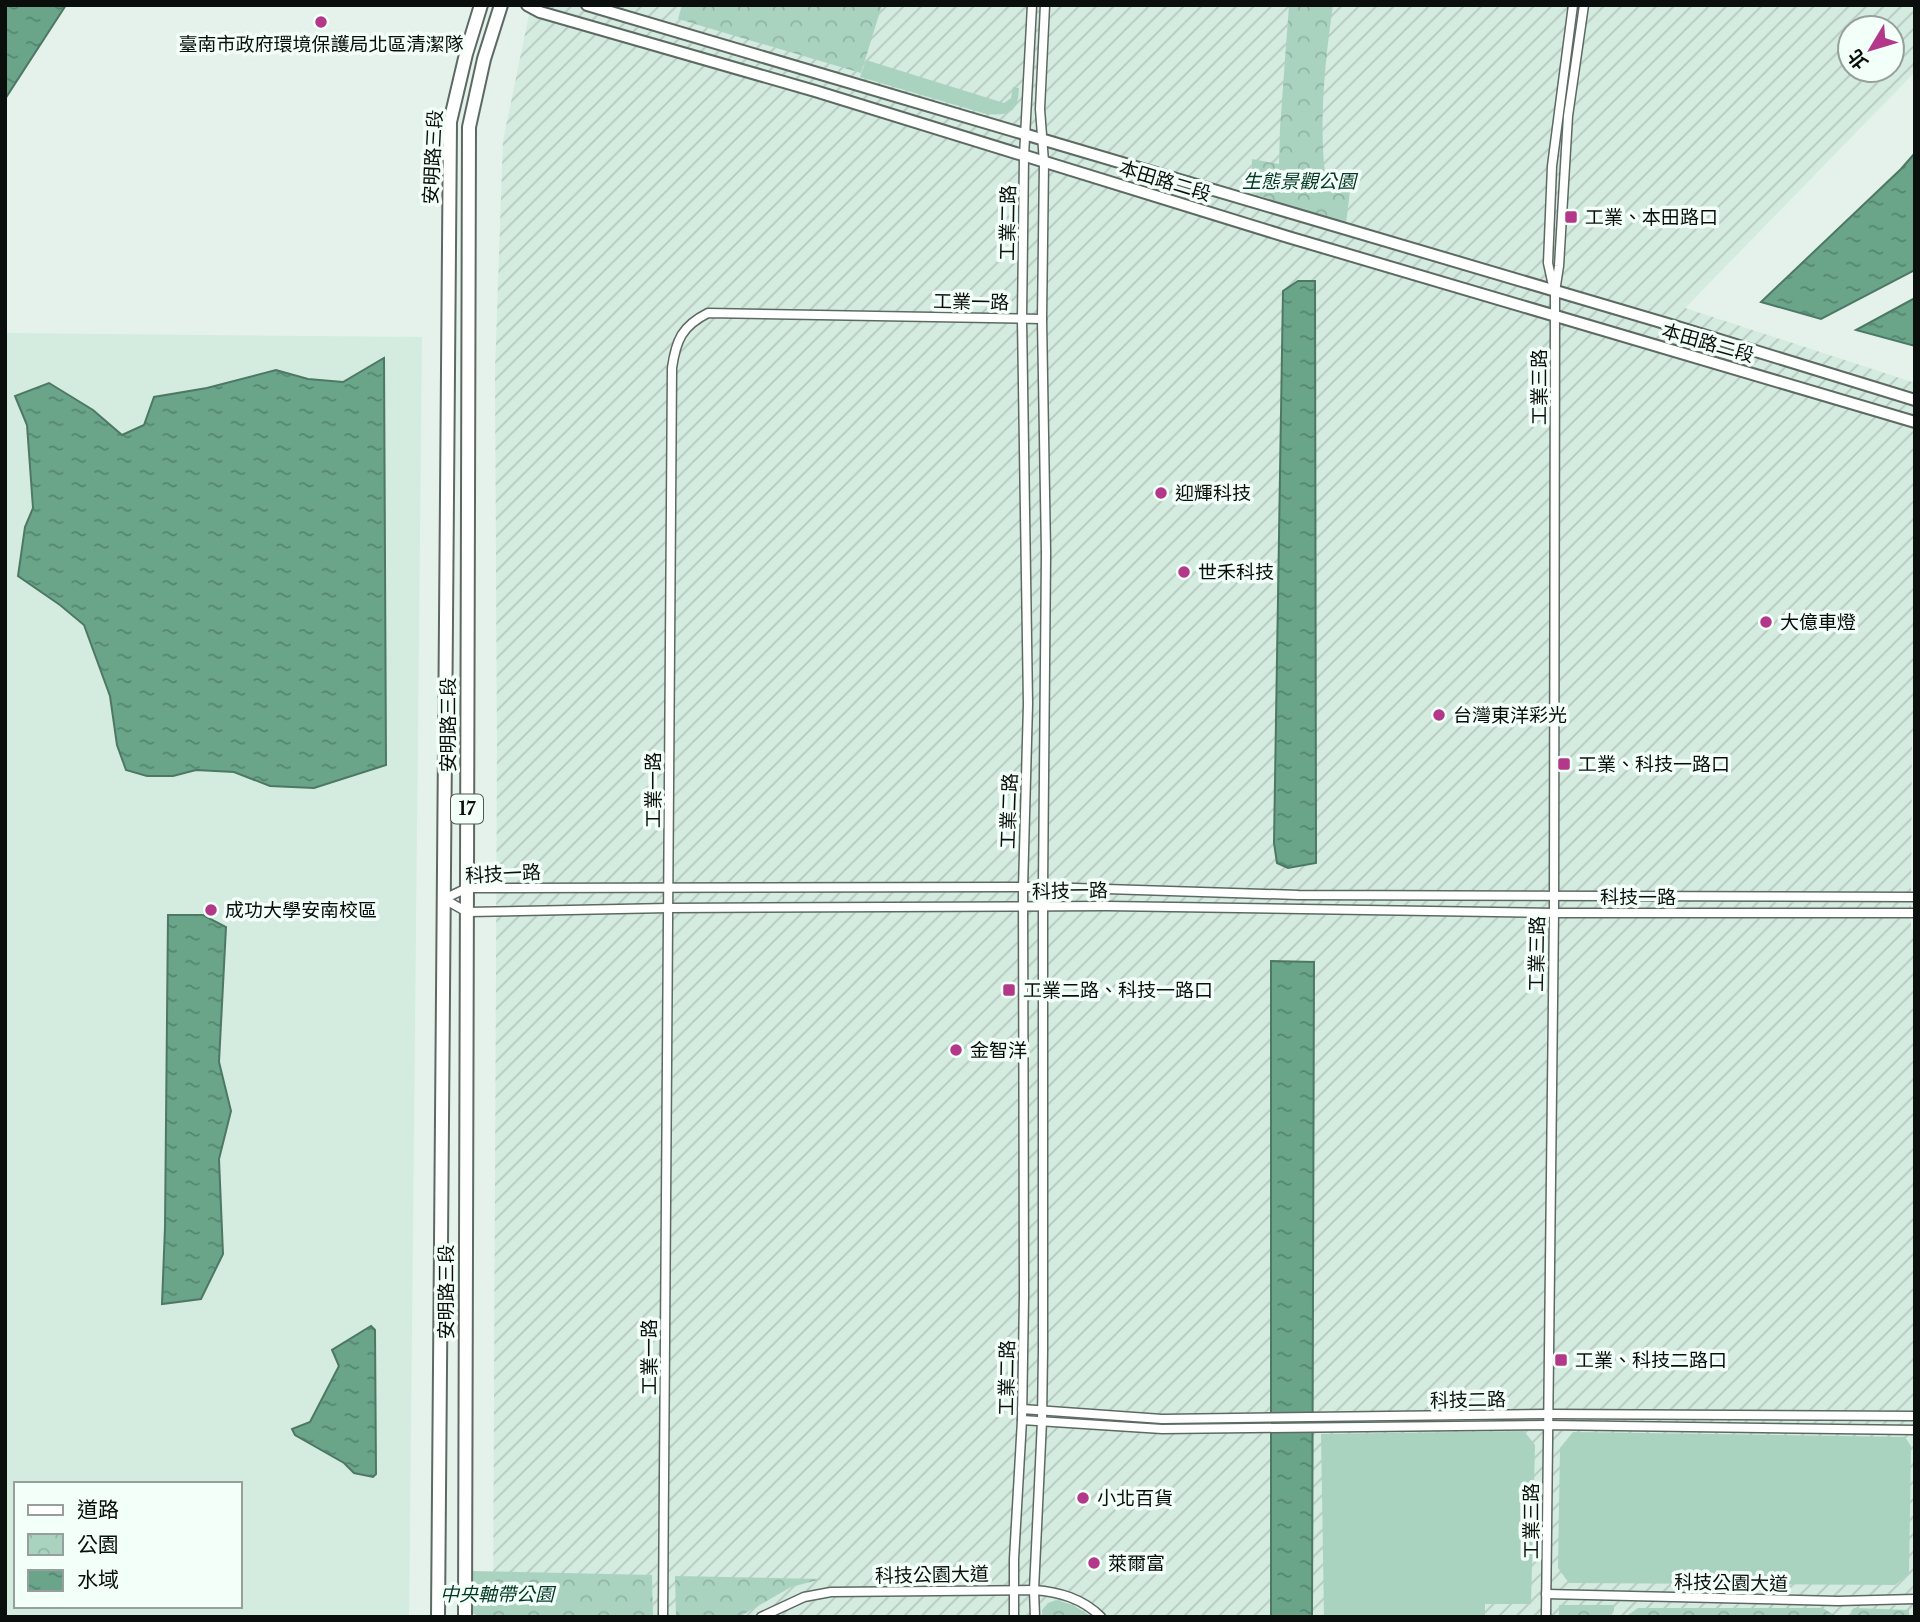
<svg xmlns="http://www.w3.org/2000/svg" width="1920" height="1622" font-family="'Libre Baskerville','Noto Sans TC',serif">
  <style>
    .built { fill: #d4ebdf; fill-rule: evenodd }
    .industrial { fill: url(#industrial-furrows); fill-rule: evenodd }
    .green { fill: #aad3bf }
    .park { fill: url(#park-crowns) }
    .water { fill: url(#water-ripples); stroke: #4d7864; stroke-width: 2 }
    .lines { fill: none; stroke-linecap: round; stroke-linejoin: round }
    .minor-casing { stroke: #5d6a64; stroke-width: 11 }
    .tertiary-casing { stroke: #5d6a64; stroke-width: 14 }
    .primary-casing { stroke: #5d6a64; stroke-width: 16 }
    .minor { stroke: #fff; stroke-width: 8 }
    .tertiary { stroke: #fff; stroke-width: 10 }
    .primary { stroke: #fff; stroke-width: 12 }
    .poi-dot { fill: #b43889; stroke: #f3fff9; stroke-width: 2.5 }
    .labels { text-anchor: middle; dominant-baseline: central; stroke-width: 7; stroke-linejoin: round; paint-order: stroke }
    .shield { fill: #f3fff9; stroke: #505754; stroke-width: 2 }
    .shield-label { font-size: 18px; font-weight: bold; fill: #0a0f0d }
    .poi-label { font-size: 19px; fill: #0a0f0d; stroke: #f3fff9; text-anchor: start }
    .street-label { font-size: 19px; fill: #0a0f0d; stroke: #f3fff9 }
    .park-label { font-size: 19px; font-style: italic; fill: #023726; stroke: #f3fff9 }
  </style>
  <defs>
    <pattern id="industrial-furrows" width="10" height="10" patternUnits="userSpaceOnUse" patternTransform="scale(1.75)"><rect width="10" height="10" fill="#d4ebdf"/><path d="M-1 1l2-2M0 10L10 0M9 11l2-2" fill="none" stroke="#b5c8be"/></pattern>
    <pattern id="park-crowns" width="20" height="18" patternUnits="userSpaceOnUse" patternTransform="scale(1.75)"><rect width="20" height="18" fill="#aad3bf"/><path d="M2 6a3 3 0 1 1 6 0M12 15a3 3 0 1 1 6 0" fill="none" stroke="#91b4a3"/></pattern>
    <pattern id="water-ripples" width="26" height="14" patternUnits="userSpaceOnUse" patternTransform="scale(1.75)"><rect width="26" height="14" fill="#6aa58a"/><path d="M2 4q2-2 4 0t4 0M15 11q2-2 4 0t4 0" fill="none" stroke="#55856f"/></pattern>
  </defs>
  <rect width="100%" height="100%" fill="#e4f2eb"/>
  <path class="built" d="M 5,333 L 422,337 L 409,1617 L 5,1617 ZM 16,1484 L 240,1484 L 240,1606 L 16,1606 Z"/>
  <path class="industrial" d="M 531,5 L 1915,5 L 1915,72 L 1685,308 L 1915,383 L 1915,712 L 1912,736 L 1911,929 L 1915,930 L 1915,1617 L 493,1617 L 497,750 L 495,371 L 503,141 ZM 1850,28 L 1892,28 L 1892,70 L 1850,70 Z"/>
  <g class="green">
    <path d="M 866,60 L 1004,103 L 1011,98 L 1013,87 L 1019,88 C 1018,112 1010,116 986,114 L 860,77 Z"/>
    <path d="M 1524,1431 L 1535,1445 L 1531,1604 L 1485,1604 L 1485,1617 L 1324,1617 L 1321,1434 Z"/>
    <path d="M 1573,1432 L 1905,1437 L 1911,1446 L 1909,1574 L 1895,1585 L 1569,1583 L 1558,1568 L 1560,1448 Z"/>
  </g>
  <g class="park">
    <path d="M 682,5 L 882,5 L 861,73 L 678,19 Z"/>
    <path d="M 1289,5 L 1333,5 C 1325,61 1319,119 1325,175 L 1351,182 L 1346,224 L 1251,193 L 1252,159 L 1279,164 L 1280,128 Z"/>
    <path d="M 472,1571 L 652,1575 L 653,1617 L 480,1617 L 472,1613 Z"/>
    <path d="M 675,1576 L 822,1579 L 791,1587 L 739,1617 L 676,1617 Z"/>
    <path d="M 1056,1600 L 1073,1605 L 1092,1617 L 1042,1617 L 1042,1610 L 1048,1603 Z"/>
    <path d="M 1559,1605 L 1614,1605 L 1614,1611 L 1610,1617 L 1559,1617 Z"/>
    <path d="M 1638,1608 L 1823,1608 L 1837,1617 L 1625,1617 Z"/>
    <path d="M 1854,1608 L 1909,1610 L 1909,1617 L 1853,1617 L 1851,1611 Z"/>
  </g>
  <g class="water">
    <path d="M 5,5 L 66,5 L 5,99 Z"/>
    <path d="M 1915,153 L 1915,270 L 1821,319 L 1761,302 L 1901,169 Z"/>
    <path d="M 1298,281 L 1315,281 L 1316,863 L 1288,868 L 1277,863 L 1274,843 L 1283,291 Z"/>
    <path d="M 1915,298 L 1915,346 L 1856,330 Z"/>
    <path d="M 384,358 L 386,765 L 314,788 L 270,786 L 234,772 L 196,770 L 173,776 L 147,776 L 126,770 L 117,745 L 110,696 L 84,625 L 60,605 L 18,576 L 25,527 L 33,508 L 27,425 L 15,396 L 49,383 L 93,410 L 122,435 L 144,425 L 154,397 L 207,388 L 276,370 L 308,379 L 343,382 Z"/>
    <path d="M 168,915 L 203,915 L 226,927 L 219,1062 L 231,1111 L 219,1159 L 223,1254 L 201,1299 L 162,1304 L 165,1227 Z"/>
    <path d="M 1271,961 L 1314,962 L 1312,1617 L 1271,1617 Z"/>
    <path d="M 371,1326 L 375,1330 L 376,1474 L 373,1477 L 354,1473 L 344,1463 L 295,1435 L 292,1429 L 310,1422 L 339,1366 L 332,1350 Z"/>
  </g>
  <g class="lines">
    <defs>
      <g id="minor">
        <path d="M 1553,286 L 1548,263 L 1552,166 L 1573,5"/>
        <path d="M 444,899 L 467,912 L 668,908 L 1107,906 L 1554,913 L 1915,913"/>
        <path d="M 444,899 L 467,888 L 1043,887 L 1298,895 L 1915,897"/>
        <path d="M 1022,1409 L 1162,1419 L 1547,1414 L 1915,1416"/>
        <path d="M 1022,1420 L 1162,1429 L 1547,1425 L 1915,1430"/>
        <path d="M 1546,1594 L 1838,1601 L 1915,1599"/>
        <path d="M 663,1617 L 672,368 C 676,340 682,326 708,313 L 1042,319"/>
        <path d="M 761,1617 L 804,1597 L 831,1592 L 1034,1590 C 1059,1592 1082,1598 1101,1617"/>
        <path d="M 1014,1617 L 1014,1559 L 1022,1420 L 1024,1295 L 1023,888 L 1028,704 L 1022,319 L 1024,156 L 1032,5"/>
        <path d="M 1035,1617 L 1034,1590 L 1042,1421 L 1043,1351 L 1043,887 L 1046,553 L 1042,319 L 1044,162 L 1040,109 L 1045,5"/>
        <path d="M 1546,1617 L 1554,913 L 1555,292 L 1559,266 L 1568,116 L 1584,5"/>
      </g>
      <g id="tertiary">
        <path d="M 527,5 L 540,12 L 815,91 L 1288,237 L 1915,422"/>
        <path d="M 587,5 L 1671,325 L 1915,400"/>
      </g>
      <g id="primary">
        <path d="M 438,1617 L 450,122 L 466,54 L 481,5"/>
        <path d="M 465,1617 L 469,127 L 484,59 L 501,5"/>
      </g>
    </defs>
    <use href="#minor" class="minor-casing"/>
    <use href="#tertiary" class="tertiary-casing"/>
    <use href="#primary" class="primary-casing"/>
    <use href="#minor" class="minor"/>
    <use href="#tertiary" class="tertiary"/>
    <use href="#primary" class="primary"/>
  </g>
  <g class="poi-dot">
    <circle cx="321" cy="22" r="7"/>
    <rect x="1564" y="210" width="14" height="14" rx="3.5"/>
    <circle cx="1161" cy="493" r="7"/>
    <circle cx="1184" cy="572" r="7"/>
    <circle cx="1766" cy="622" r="7"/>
    <circle cx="1439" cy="715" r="7"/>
    <rect x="1557" y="757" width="14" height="14" rx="3.5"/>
    <circle cx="211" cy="910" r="7"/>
    <rect x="1002" y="983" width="14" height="14" rx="3.5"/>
    <circle cx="956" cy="1050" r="7"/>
    <rect x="1554" y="1353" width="14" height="14" rx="3.5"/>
    <circle cx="1083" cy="1498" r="7"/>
    <circle cx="1094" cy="1563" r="7"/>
  </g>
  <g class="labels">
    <rect class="shield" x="451" y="794.5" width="32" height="29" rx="5"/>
    <g class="shield-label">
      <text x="467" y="809">17</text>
    </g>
    <g class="poi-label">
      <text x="321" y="44" text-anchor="middle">臺南市政府環境保護局北區清潔隊</text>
      <text x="1585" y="217">工業、本田路口</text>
      <text x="1175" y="493">迎輝科技</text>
      <text x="1198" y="572">世禾科技</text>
      <text x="1780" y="622">大億車燈</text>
      <text x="1453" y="715">台灣東洋彩光</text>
      <text x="1578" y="764">工業、科技一路口</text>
      <text x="225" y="910">成功大學安南校區</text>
      <text x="1023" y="990">工業二路、科技一路口</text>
      <text x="970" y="1050">金智洋</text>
      <text x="1575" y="1360">工業、科技二路口</text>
      <text x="1097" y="1498">小北百貨</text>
      <text x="1108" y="1563">萊爾富</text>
    </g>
    <g class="street-label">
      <text transform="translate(433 157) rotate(-87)">安明路三段</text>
      <text transform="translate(1165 181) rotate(17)">本田路二段</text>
      <text transform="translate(1008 223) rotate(-89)">工業二路</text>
      <text transform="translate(971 302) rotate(1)">工業一路</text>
      <text transform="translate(1708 343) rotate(16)">本田路二段</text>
      <text transform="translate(1539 387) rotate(-90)">工業三路</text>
      <text transform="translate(448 725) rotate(-90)">安明路三段</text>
      <text transform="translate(653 790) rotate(-90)">工業一路</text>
      <text transform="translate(1009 811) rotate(-88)">工業二路</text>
      <text transform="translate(503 874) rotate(-3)">科技一路</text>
      <text transform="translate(1070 891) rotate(-1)">科技一路</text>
      <text x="1638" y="897">科技一路</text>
      <text transform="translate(1537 954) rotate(-89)">工業三路</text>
      <text transform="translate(446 1292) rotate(-90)">安明路三段</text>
      <text transform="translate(649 1357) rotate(-90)">工業一路</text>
      <text transform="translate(1007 1378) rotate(-89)">工業二路</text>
      <text transform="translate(1468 1400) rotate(-1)">科技二路</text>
      <text transform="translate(1531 1521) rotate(-90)">工業三路</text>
      <text transform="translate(932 1575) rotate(-1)">科技公園大道</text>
      <text transform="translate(1731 1583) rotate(1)">科技公園大道</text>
    </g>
    <g class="park-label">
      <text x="1299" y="181">生態景觀公園</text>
      <text x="497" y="1594">中央軸帶公園</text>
    </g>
  </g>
  <rect width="1920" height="1622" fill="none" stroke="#0a0f0d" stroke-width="14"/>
  <rect x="14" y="1482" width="228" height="126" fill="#f3fff9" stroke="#969f9b" stroke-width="2"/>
  <rect x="28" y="1505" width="35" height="10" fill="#ffffff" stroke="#969f9b" stroke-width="2"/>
  <text x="77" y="1517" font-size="21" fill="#0a0f0d">道路</text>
  <rect x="28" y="1534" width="35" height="21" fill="url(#park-crowns)" stroke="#969f9b" stroke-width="2"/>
  <text x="77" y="1552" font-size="21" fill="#0a0f0d">公園</text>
  <rect x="28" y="1570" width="35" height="21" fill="url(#water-ripples)" stroke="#969f9b" stroke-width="2"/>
  <text x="77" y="1587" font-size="21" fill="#0a0f0d">水域</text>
  <g transform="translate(1871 49) rotate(232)"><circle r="33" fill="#f3fff9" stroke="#969f9b" stroke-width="2"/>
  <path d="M0-5L12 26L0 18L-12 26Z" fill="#b43889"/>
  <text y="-10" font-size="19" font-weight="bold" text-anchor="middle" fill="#0a0f0d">北</text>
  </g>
</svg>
